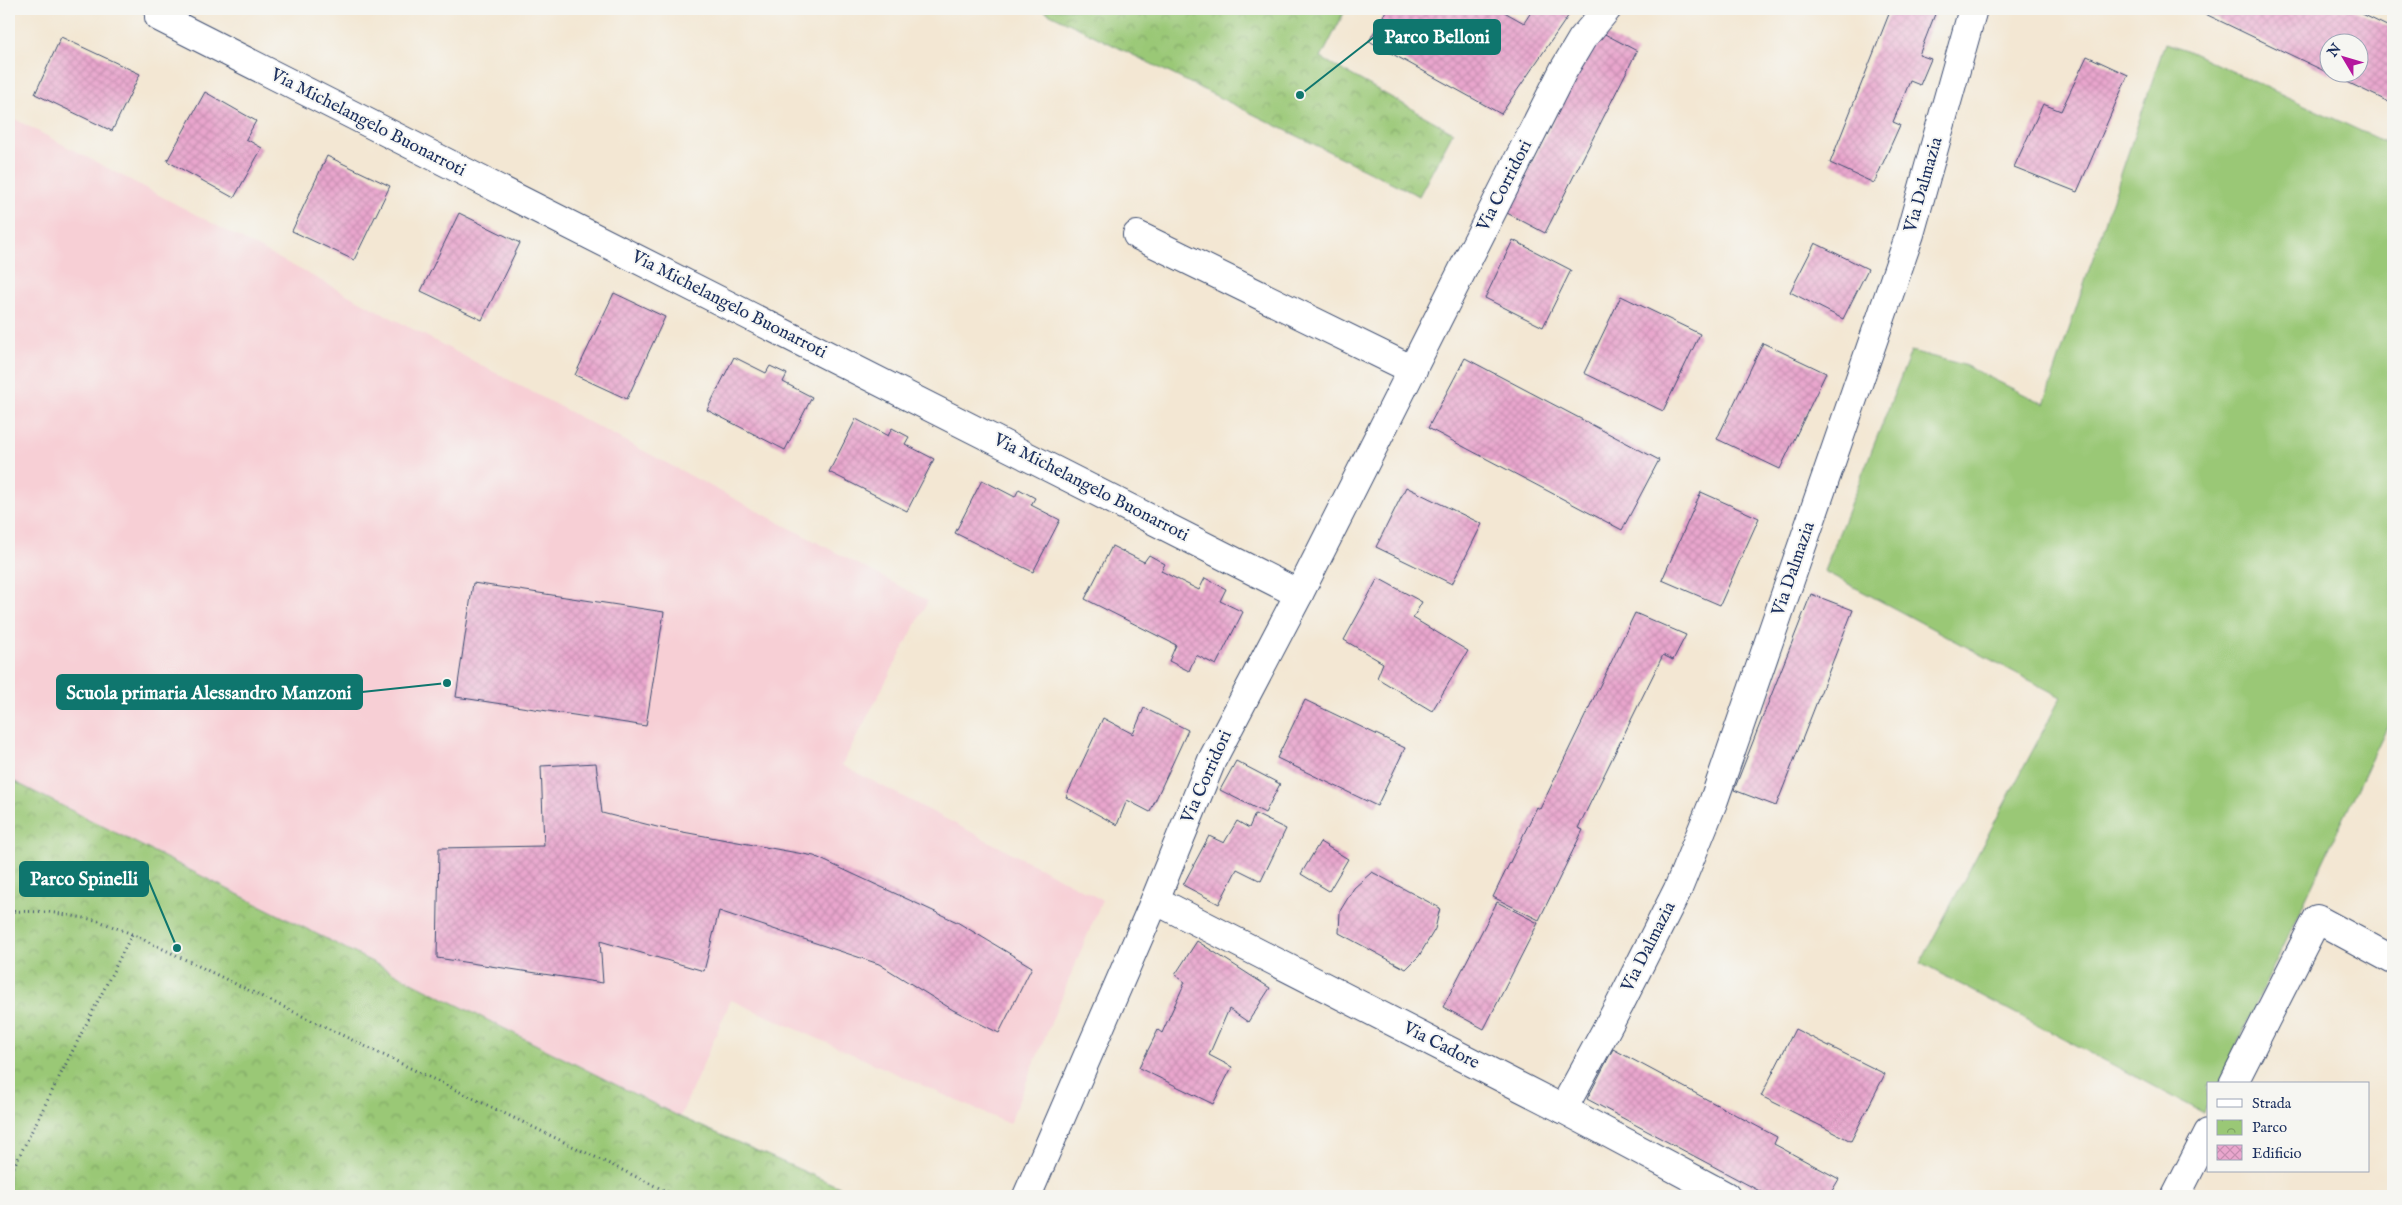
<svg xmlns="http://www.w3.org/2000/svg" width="2402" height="1205" font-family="'IM FELL English',serif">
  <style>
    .built { fill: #f7cfd5 }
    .green { fill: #9ac876; stroke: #5a7c6a }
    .park { fill: url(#park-crowns); stroke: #5a7c6a }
    .building { fill: url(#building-cross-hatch); fill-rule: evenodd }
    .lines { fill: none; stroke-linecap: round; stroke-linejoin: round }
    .minor-casing { stroke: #3b4b70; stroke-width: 30 }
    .path { stroke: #3b4b70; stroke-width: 3; stroke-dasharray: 1 4; stroke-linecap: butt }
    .minor { stroke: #fff; stroke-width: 28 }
    .labels { text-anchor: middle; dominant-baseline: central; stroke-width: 4; stroke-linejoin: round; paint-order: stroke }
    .street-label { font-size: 18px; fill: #1b2f5e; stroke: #f6f6f2 }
    .leader { fill: none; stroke: #0f766e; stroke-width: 2 }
    .callout-dot { fill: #0f766e; stroke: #f6f6f2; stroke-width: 2 }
    .callout { fill: #0f766e; stroke: #0f766e; stroke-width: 2 }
    .callout-label { font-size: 19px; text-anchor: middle; font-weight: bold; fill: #fff }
  </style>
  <defs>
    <pattern id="park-crowns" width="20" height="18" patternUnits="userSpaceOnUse" patternTransform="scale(1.25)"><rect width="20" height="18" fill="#9ac876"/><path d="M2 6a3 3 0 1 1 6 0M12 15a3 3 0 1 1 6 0" fill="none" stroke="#7da364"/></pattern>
    <pattern id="building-cross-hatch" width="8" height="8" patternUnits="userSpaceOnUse" patternTransform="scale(1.25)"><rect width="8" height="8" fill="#e9a6cd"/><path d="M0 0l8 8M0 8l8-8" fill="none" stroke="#c78fb2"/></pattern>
  </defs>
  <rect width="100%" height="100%" fill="#f6f6f2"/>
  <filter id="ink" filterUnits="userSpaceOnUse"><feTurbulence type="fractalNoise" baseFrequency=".02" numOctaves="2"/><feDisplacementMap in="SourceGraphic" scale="10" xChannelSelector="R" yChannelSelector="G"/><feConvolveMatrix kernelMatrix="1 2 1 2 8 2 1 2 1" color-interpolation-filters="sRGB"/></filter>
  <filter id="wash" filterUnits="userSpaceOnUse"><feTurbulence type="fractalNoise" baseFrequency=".0096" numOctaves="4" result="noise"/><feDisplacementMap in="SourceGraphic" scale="20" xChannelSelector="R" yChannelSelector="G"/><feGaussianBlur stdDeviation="1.12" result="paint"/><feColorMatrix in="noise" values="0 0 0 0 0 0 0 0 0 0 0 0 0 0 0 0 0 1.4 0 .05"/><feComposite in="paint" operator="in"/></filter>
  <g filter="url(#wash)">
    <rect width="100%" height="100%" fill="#f3e7d3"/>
    <path class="built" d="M 9,116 L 928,601 L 842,765 L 1102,900 L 1009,1124 L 731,1000 L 680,1117 L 9,779 Z"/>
    <path class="green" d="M 2165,43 L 2184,49 L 2393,146 L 2393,714 L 2218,1084 L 2208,1084 L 2208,1104 L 2204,1113 L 1920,963 L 2061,697 L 1824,571 L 1911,351 L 1964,365 L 2044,404 Z"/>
    <g class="park">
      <path d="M 1040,9 L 1346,9 L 1321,58 L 1453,132 L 1419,196 Z"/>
      <path d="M 9,779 L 680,1117 L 860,1196 L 9,1196 Z"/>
    </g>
    <g id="blocks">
      <g class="building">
        <path d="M 1387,9 L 1499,9 L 1524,23 L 1533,9 L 1573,9 L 1501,114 L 1369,41 Z"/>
        <path d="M 1891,9 L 1937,9 L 1919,55 L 1931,59 L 1920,85 L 1910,81 L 1893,122 L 1900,125 L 1874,183 L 1830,163 Z"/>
        <path d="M 2195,9 L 2352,9 L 2393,29 L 2393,104 ZM 2330,42 L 2360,42 L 2360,72 L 2330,72 Z"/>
        <path d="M 1599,31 L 1637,51 L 1545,233 L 1507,213 Z"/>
        <path d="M 61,37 L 140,74 L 112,131 L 35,94 Z"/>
        <path d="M 2087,56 L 2128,75 L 2077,192 L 2014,167 L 2043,104 L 2061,111 Z"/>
        <path d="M 205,92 L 256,121 L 246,139 L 262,148 L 234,198 L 167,161 Z"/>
        <path d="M 327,156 L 390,186 L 354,260 L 292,231 Z"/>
        <path d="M 459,213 L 520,243 L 482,320 L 421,291 Z"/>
        <path d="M 1513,240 L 1571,270 L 1543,327 L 1485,298 Z"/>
        <path d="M 1815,243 L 1868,269 L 1843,319 L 1790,292 Z"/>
        <path d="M 614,293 L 665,317 L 627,399 L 575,375 Z"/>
        <path d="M 1621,296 L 1700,334 L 1663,411 L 1584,373 Z"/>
        <path d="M 1763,343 L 1826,373 L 1780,469 L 1717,439 Z"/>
        <path d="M 734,357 L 766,373 L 770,366 L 787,374 L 783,382 L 812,397 L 785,450 L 707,410 Z"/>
        <path d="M 1465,358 L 1659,460 L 1622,530 L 1428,428 Z"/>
        <path d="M 856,419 L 888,436 L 892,428 L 909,437 L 905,444 L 934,459 L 907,511 L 829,472 Z"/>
        <path d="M 982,480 L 1015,497 L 1019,489 L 1035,498 L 1031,505 L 1060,520 L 1033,572 L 955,533 Z"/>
        <path d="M 1406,487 L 1482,524 L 1452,584 L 1376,547 Z"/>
        <path d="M 1701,492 L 1759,518 L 1720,605 L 1662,580 Z"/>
        <path d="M 1112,546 L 1144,562 L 1149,555 L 1165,564 L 1161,571 L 1199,590 L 1205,578 L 1226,589 L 1220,601 L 1243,612 L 1216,665 L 1196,655 L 1189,671 L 1169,661 L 1176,645 L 1085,599 Z"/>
        <path d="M 1378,578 L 1422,602 L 1413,618 L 1468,651 L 1432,711 L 1377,678 L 1383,663 L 1344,640 Z"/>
        <path d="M 473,583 L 664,612 L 646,726 L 456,697 Z"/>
        <path d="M 1811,594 L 1853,610 L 1776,806 L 1734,790 Z"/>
        <path d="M 1635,613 L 1686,635 L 1673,660 L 1663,655 L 1578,828 L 1583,830 L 1539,920 L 1493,897 L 1537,807 L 1540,809 Z"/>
        <path d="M 1305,700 L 1405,748 L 1377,806 L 1277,758 Z"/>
        <path d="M 1144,708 L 1188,730 L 1150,812 L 1127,800 L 1117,825 L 1066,797 L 1103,718 L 1133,734 Z"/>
        <path d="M 1236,761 L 1280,784 L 1265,813 L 1220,790 Z"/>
        <path d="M 596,763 L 602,813 L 661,828 L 814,856 L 957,922 L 1032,967 L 999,1033 L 953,1010 L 879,964 L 719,911 L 704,971 L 600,941 L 603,983 L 437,958 L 439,848 L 544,846 L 541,766 Z"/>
        <path d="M 1255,814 L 1286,829 L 1261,881 L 1237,869 L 1219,904 L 1183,885 L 1209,836 L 1224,843 L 1237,821 L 1249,828 Z"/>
        <path d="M 1320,842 L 1348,859 L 1329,891 L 1301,874 Z"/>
        <path d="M 1372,872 L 1440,908 L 1435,929 L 1419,956 L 1406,969 L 1339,933 L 1340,911 L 1354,888 Z"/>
        <path d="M 1497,902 L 1538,923 L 1484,1029 L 1443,1007 Z"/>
        <path d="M 1197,941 L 1270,988 L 1248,1022 L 1229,1009 L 1209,1055 L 1232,1067 L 1213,1104 L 1139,1068 L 1158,1030 L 1162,1033 L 1185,982 L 1175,975 Z"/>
        <path d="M 1795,1029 L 1885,1074 L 1851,1141 L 1761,1096 Z"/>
        <path d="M 1613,1049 L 1777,1137 L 1774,1144 L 1839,1179 L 1829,1196 L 1769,1196 L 1587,1099 Z"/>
      </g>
    </g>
  </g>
  <g filter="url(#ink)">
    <use href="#blocks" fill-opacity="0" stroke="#3b4b70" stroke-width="1"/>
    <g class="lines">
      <defs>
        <g id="minor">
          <path d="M 159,17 L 1299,594"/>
          <path d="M 1137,235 L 1413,370"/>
          <path d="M 1155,900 L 1563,1109 L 1726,1196"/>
          <path d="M 2233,1084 L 2317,919 L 2393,960"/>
          <path d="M 1563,1109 L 1620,1004 L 1678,889 L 1714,800 L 1910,234 L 1973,9"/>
          <path d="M 1027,1196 L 1155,900 L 1212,760 L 1299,594 L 1563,71 L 1582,39 L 1607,9"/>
          <path d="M 2176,1196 L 2208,1133"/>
        </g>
      </defs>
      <use href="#minor" class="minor-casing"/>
      <g class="path">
        <path d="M 9,911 L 49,912 L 96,920 L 132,934 L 676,1196"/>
        <path d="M 9,1176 L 132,934"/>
      </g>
      <use href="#minor" class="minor"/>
    </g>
  </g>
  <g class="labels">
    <g class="street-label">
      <text transform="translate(368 123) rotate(27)">Via Michelangelo Buonarroti</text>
      <text transform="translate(1924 185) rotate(-74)">Via Dalmazia</text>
      <text transform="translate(1505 186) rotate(-63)">Via Corridori</text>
      <text transform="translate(729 305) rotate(27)">Via Michelangelo Buonarroti</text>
      <text transform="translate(1091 488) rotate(27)">Via Michelangelo Buonarroti</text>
      <text transform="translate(1794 569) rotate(-71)">Via Dalmazia</text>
      <text transform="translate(1207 777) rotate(-66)">Via Corridori</text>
      <text transform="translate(1649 947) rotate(-63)">Via Dalmazia</text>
      <text transform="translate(1441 1046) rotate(27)">Via Cadore</text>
    </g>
  </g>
  <path class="leader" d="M1300 95L1374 37M447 683L362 692M177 948L148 879"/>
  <g class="callout-dot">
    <circle cx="1300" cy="95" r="5"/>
    <circle cx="447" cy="683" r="5"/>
    <circle cx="177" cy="948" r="5"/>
  </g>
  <g class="callout">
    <rect x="1374" y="20" width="126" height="34" rx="5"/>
    <rect x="57" y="675" width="305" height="34" rx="5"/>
    <rect x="20" y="862" width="128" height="34" rx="5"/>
  </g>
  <g class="callout-label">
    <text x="1437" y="43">Parco Belloni</text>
    <text x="209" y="699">Scuola primaria Alessandro Manzoni</text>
    <text x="84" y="885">Parco Spinelli</text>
  </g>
  <rect width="2402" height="1205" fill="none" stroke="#f6f6f2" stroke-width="30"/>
  <rect x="2207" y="1082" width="162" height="90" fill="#f6f6f2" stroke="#9ea6b7"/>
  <rect x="2217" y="1099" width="25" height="8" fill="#ffffff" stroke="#9ea6b7"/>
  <text x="2252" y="1108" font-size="15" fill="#1b2f5e">Strada</text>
  <rect x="2217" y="1120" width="25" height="15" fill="url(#park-crowns)" stroke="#9ea6b7"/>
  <text x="2252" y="1132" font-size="15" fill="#1b2f5e">Parco</text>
  <rect x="2217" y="1145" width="25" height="15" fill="url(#building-cross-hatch)" stroke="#9ea6b7"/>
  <text x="2252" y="1158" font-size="15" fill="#1b2f5e">Edificio</text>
  <g transform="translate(2344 58) rotate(308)"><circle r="24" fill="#f6f6f2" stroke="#9ea6b7"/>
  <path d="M0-4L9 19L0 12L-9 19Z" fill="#b5179e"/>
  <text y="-8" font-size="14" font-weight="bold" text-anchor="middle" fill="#1b2f5e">N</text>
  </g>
</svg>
